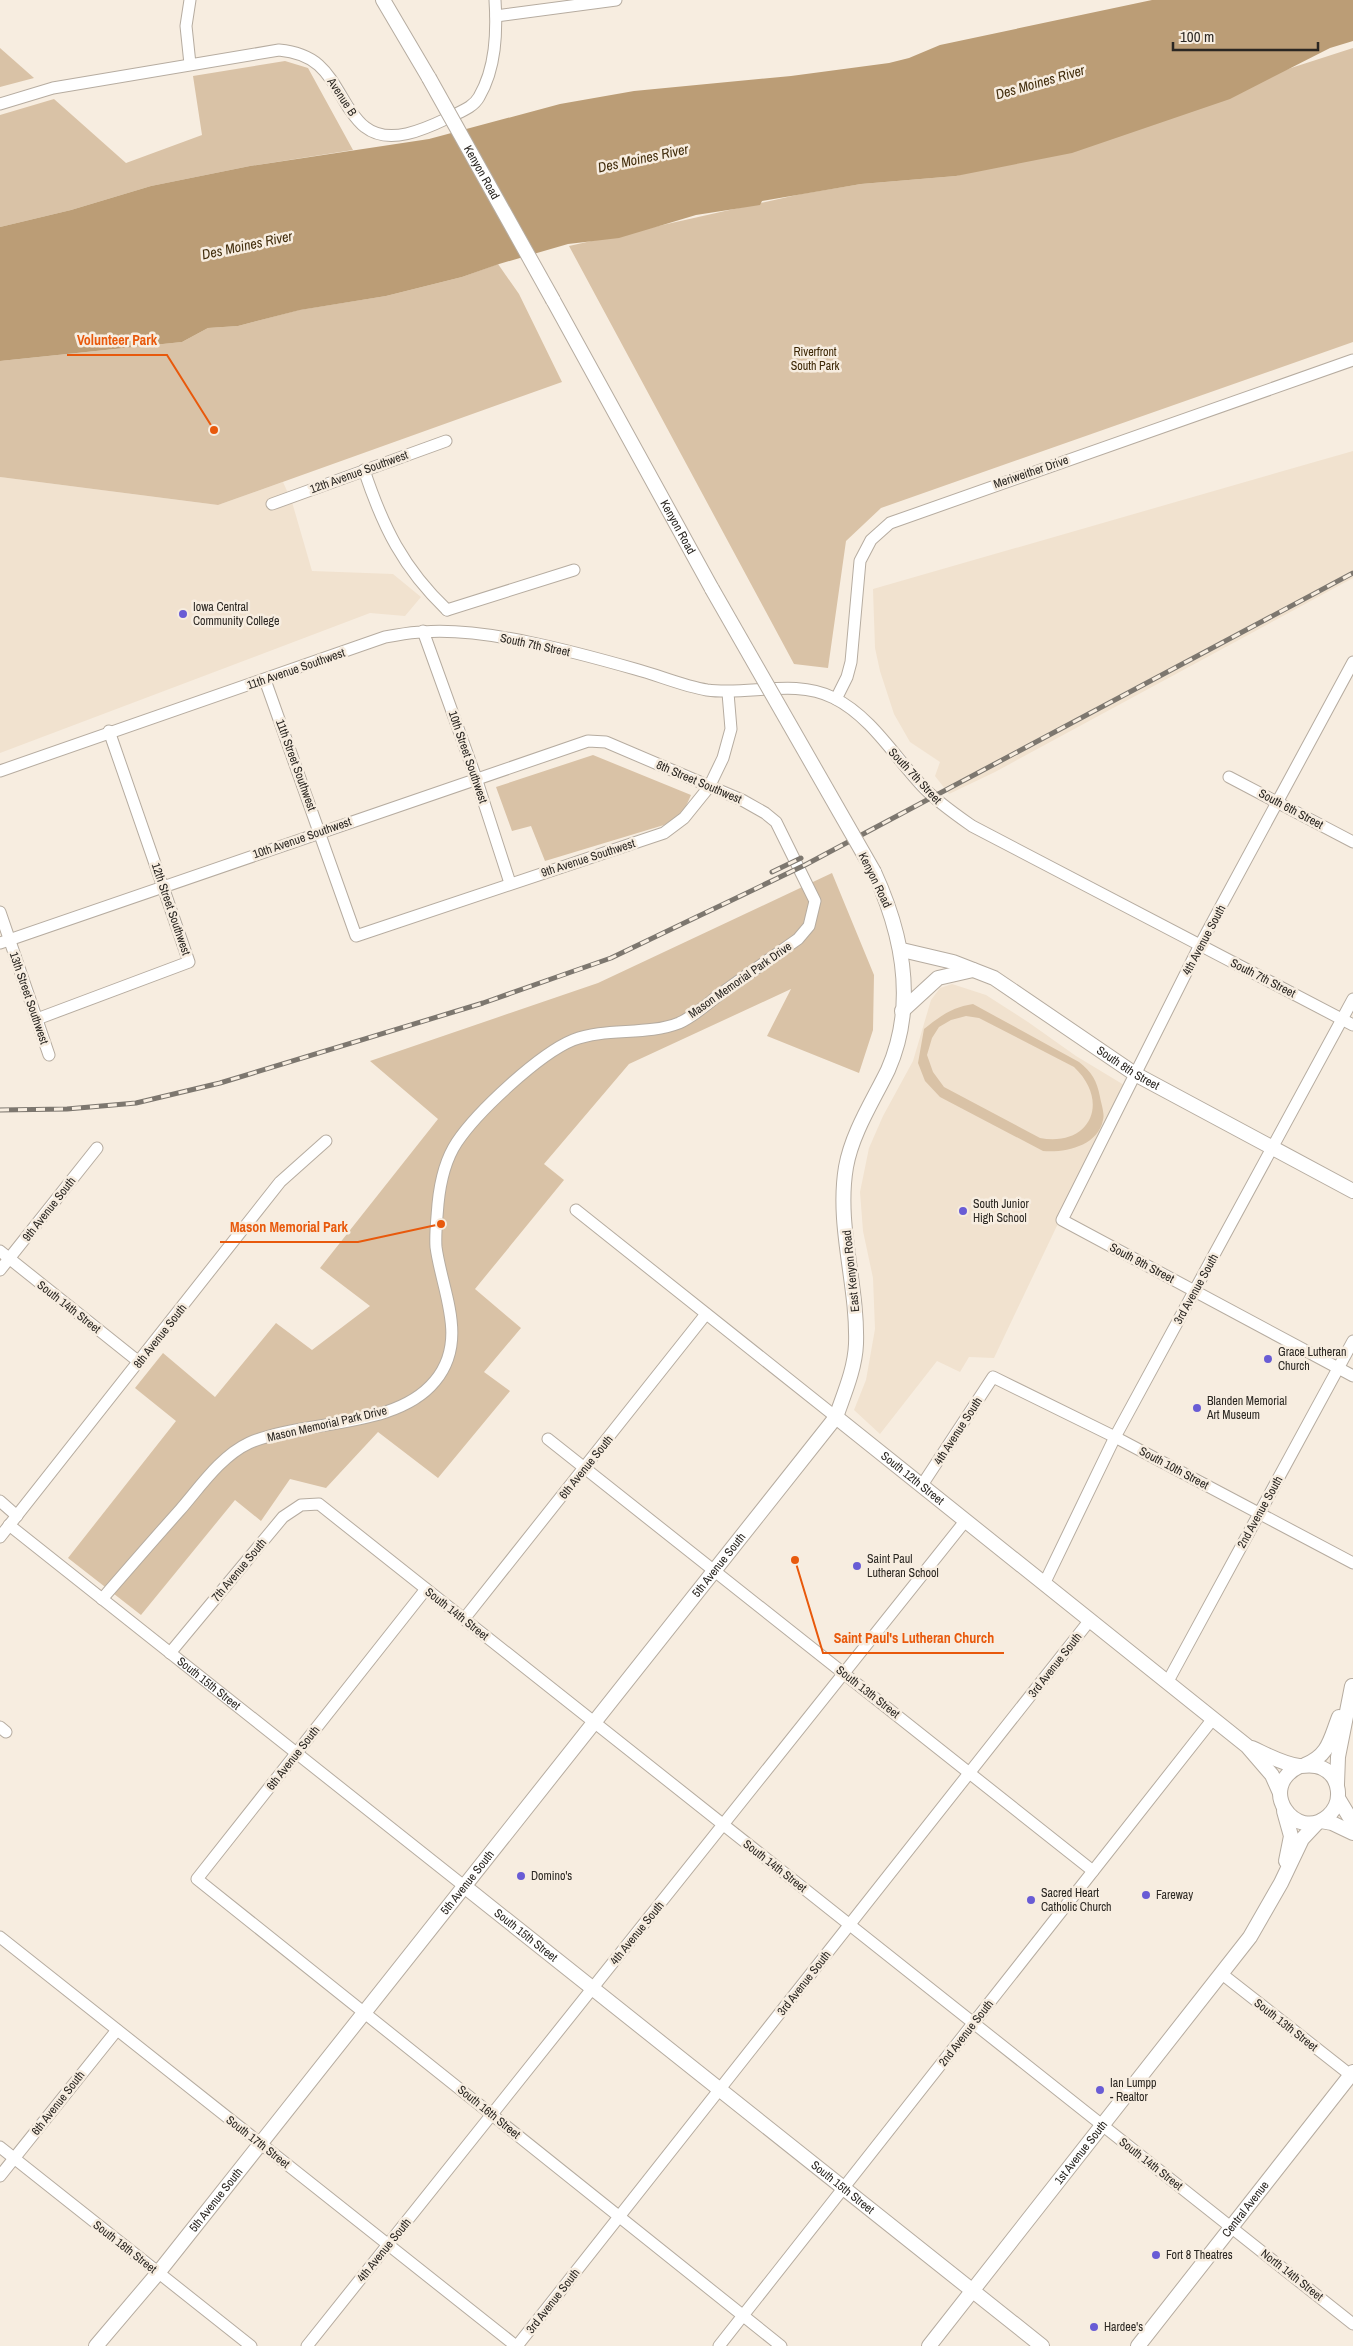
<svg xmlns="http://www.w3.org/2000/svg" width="1353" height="2346" font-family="'Archivo Narrow',sans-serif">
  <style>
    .built { fill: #f1e2cf }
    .green { fill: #d9c2a6; fill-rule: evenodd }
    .water { fill: #bb9d76 }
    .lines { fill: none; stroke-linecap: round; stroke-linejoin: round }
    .minor-casing { stroke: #b6aca0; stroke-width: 13 }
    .major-casing { stroke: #b6aca0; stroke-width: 16 }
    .minor { stroke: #fff; stroke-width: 11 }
    .major { stroke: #fff; stroke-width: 14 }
    .rail-casing { stroke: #7d776f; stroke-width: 5 }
    .rail { stroke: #f7ede0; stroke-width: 3; stroke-dasharray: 9; stroke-linecap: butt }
    .major-bridge-casing { stroke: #b6aca0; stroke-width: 16; stroke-linecap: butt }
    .major-bridge { stroke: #fff; stroke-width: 14 }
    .poi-dot { fill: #695cd5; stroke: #f7ede0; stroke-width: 2 }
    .labels { text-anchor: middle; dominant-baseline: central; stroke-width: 5; stroke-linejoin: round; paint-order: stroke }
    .street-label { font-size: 12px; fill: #2b2722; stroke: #f7ede0 }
    .park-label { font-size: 12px; fill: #3c2705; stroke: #f7ede0 }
    .poi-label { font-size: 12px; fill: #2b2722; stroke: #f7ede0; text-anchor: start }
    .water-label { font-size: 14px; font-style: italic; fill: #422d0c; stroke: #f7ede0 }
    .leader { fill: none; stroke: #e8590c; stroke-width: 2 }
    .callout-dot { fill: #e8590c; stroke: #f7ede0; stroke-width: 2 }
    .callout-label { font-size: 14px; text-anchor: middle; font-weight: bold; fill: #e8590c; stroke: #f7ede0; stroke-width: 5; stroke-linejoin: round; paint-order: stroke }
  </style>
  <rect width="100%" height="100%" fill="#f7ede0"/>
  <g class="built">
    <path d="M 1353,451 L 1353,578 L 995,772 L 949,794 L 935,776 L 940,762 L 910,742 L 894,714 L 880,671 L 875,648 L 873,589 Z"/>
    <path d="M 0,477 L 218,505 L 283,482 L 292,502 L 312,571 L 393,574 L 421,597 L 405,616 L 370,613 L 0,753 Z"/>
    <path d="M 952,984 L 986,995 L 1028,1022 L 1076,1056 L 1124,1085 L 994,1358 L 969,1357 L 960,1372 L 937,1361 L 880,1434 L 854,1410 L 866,1380 L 875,1329 L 873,1278 L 863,1231 L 860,1192 L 869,1148 L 883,1116 L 913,1061 L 931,1000 L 940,988 Z"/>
  </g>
  <g class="green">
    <path d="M 0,48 L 34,78 L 0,87 Z"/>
    <path d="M 1353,48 L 1353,342 L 881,508 L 846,541 L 828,668 L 794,664 L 569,246 L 801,194 L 861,184 L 956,176 Z"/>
    <path d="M 285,61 L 308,68 L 353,150 L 250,166 L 151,186 L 71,210 L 0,227 L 0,115 L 54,99 L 126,163 L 202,135 L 193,76 Z"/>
    <path d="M 498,264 L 519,294 L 562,382 L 218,505 L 0,477 L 0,361 L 182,342 L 208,328 L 238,326 L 299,310 L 386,296 L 462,277 Z"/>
    <path d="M 593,755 L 691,795 L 683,813 L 664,825 L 545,861 L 531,826 L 512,831 L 496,787 Z"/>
    <path d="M 832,873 L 874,975 L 873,1030 L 859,1073 L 767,1036 L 791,989 L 629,1064 L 544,1164 L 564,1180 L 475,1289 L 521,1328 L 484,1372 L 510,1391 L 438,1478 L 378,1432 L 326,1488 L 290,1479 L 261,1521 L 235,1500 L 141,1615 L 68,1558 L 176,1421 L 135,1388 L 163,1353 L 215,1397 L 276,1323 L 312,1350 L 370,1306 L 320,1268 L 438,1119 L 370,1061 L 598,983 Z"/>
    <path d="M 973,1004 L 1079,1062 C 1092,1072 1097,1081 1100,1097 C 1101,1103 1105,1114 1103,1120 C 1098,1146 1065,1153 1043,1151 L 940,1097 L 925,1081 L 918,1063 L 924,1029 C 940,1016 953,1007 973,1004 ZM 966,1016 L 979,1018 L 1074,1067 C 1111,1102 1090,1147 1040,1138 L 944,1087 L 933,1072 L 927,1055 L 932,1038 L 939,1027 L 951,1020 Z"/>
  </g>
  <path class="water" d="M 1152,0 L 1353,0 L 1353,41 L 1330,48 L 1230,99 L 1072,153 L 956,176 L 861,184 L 762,201 L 760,205 L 696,215 L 619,238 L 568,244 L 499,264 L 462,277 L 386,296 L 300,310 L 238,326 L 208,328 L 182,342 L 0,361 L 0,227 L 71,210 L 151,186 L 250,166 L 429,139 L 560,104 L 634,91 L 791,76 L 889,63 L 909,58 L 940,45 Z"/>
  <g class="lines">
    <defs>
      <g id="minor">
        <path d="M 496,16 L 616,0"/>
        <path d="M 190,64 L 186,26 L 190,0"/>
        <path d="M 0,104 L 53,88 L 279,50 C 320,54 328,74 348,107 C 353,114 358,122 365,127 C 389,146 425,129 448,118 C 459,112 473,108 479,97 C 496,68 497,32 495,0"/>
        <path d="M 364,470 C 383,527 403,568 447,610"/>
        <path d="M 272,504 L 446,441"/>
        <path d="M 447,610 L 574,570"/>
        <path d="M 423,631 L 476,778 L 510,883"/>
        <path d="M 1353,662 L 1200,945 L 1062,1220 L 1353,1376"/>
        <path d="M 265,680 L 356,936 L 664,833 L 684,818 L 709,787 L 723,758 L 731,729 L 728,693"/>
        <path d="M 836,699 L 847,677 L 851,662 L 860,561 L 871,540 L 890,523 L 1353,360"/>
        <path d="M 0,771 L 385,637 C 398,635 410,632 423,632 C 484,627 575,652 635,669 C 658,675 683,686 707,690 C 749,696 794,678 834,698 C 872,717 896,759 925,789 C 939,803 955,814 972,826 L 1353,1025"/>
        <path d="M 1229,777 L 1353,842"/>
        <path d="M 0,912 L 49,1055"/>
        <path d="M 0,943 L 588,741 L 606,742 L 742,800 L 765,813 L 776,822 L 815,901 L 809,926 L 798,939 C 771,958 745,976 719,995 C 707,1004 693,1017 679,1023 C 646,1036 606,1027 573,1040 C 539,1054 477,1112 457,1142 C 445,1160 440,1183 438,1204 C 437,1218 435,1233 436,1247 C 442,1292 469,1340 435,1381 C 395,1430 303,1419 249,1443 C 221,1456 200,1487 180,1510 C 154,1539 128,1569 102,1599"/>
        <path d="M 37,1019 L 189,962 L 109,731"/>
        <path d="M 576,1210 L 836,1417"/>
        <path d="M 0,1251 L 139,1362"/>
        <path d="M 0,1270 L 97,1148"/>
        <path d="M 548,1439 L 1093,1871"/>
        <path d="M 922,1485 L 993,1377 L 1115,1437 L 1353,1563"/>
        <path d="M 0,1501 L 17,1516"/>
        <path id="s1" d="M 9,1525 L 464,1886"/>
        <path d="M 0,1537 L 280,1182 L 326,1141"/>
        <path d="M 1045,1582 L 1115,1437 L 1353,999"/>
        <path d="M 426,1589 L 197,1879 L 781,2346"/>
        <path d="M 464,1619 L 706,1314"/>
        <path d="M 170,1653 L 283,1517 L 301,1505 L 319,1504 L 1353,2324"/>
        <path d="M 1167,1683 L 1353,1341"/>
        <path d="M 0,1727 L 6,1732"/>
        <path d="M 0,1937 L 516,2346"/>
        <path d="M 1222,1974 L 1353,2077"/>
        <path d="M 0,2147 L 251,2346"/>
        <path d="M 0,2176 L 117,2030"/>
        <path d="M 307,2346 L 966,1520"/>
        <path d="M 517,2346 L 1090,1620"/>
        <path d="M 719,2346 L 1212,1720"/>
      </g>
      <g id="major">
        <path d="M 383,0 L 429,78"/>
        <path id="s2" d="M 553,300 L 712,589"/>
        <path id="s3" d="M 902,950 L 953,962 L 994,978 L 1135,1074 L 1353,1191"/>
        <path d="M 902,1011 L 938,978 L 973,970"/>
        <path id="s4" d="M 836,1417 L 1247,1746 L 1272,1775 L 1280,1793"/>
        <path d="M 1252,1748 C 1267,1755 1283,1764 1299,1766 C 1307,1766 1314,1764 1322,1768 C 1340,1776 1344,1802 1328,1816 C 1296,1844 1255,1787 1300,1766"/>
        <path d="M 1305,1765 C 1329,1755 1330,1740 1339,1717"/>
        <path d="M 1337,1784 L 1338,1757 L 1352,1686"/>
        <path d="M 1338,1798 L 1353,1823"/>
        <path d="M 1284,1811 L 1291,1836 L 1286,1861"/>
        <path d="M 1321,1821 L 1332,1823 L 1353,1833"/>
        <path id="s5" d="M 464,1886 L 1042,2346"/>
        <path id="s6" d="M 96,2346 L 158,2273 L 836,1417 C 844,1394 855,1369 856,1344 C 858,1285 836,1226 846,1167 C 852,1133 873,1101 888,1070 C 917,1004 903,935 874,872"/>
        <path id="s7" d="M 929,2346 L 1250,1937 L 1281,1883 L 1302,1839 L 1317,1823"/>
        <path id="s8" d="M 1138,2346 L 1353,2072"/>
      </g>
    </defs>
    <use href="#minor" class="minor-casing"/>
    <use href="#major" class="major-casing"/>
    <use href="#minor" class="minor"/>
    <use href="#major" class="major"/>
    <defs>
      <g id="rail">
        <path d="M 772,872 L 801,858"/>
        <path d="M 0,1110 L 67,1109 L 136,1103 L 220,1083 L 483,1003 L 611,958 L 805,865 L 1353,573"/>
      </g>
    </defs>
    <use href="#rail" class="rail-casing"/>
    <use href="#rail" class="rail"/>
    <defs>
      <g id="major-bridge">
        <path id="s9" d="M 429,78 L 553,300"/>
        <path d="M 712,589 L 874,872"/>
      </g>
    </defs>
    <use href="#major-bridge" class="major-bridge-casing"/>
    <use href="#major-bridge" class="major-bridge"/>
  </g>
  <g class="poi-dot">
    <circle cx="183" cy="614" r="5"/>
    <circle cx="963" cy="1211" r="5"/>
    <circle cx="1268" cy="1359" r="5"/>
    <circle cx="1197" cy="1408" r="5"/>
    <circle cx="857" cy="1566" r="5"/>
    <circle cx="521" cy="1876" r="5"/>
    <circle cx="1146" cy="1895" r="5"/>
    <circle cx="1031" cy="1900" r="5"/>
    <circle cx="1100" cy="2090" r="5"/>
    <circle cx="1156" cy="2255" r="5"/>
    <circle cx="1094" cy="2327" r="5"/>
  </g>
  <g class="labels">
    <g class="street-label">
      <text transform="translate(342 97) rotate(57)">Avenue B</text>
      <text stroke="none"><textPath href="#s9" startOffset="108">Kenyon Road</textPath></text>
      <text transform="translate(359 472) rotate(-20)">12th Avenue Southwest</text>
      <text transform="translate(1031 472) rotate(-19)">Meriweither Drive</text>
      <text stroke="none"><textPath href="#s2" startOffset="259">Kenyon Road</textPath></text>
      <text transform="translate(535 645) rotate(12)">South 7th Street</text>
      <text transform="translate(296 669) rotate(-19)">11th Avenue Southwest</text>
      <text transform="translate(468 757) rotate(71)">10th Street Southwest</text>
      <text transform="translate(296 765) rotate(70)">11th Street Southwest</text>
      <text transform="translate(915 776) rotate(47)">South 7th Street</text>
      <text transform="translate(699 782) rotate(23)">8th Street Southwest</text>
      <text transform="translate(1291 809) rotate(28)">South 6th Street</text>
      <text transform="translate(302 838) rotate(-19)">10th Avenue Southwest</text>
      <text transform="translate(588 858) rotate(-18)">9th Avenue Southwest</text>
      <text transform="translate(875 880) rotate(64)">Kenyon Road</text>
      <text transform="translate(171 909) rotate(71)">12th Street Southwest</text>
      <text transform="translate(1204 940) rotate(-62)">4th Avenue South</text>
      <text transform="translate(1263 978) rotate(27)">South 7th Street</text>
      <text transform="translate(740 980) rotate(-35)">Mason Memorial Park Drive</text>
      <text transform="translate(29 998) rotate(71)">13th Street Southwest</text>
      <text stroke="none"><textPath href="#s3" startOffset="258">South 8th Street</textPath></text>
      <text transform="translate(49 1209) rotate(-52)">9th Avenue South</text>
      <text transform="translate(1142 1263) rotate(28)">South 9th Street</text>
      <text transform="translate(851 1271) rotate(-96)">East Kenyon Road</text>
      <text transform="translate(1196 1289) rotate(-61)">3rd Avenue South</text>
      <text transform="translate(69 1307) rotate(38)">South 14th Street</text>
      <text transform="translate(160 1336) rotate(-52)">8th Avenue South</text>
      <text transform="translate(327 1424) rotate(-13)">Mason Memorial Park Drive</text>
      <text transform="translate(958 1431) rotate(-57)">4th Avenue South</text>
      <text transform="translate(586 1467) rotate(-51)">6th Avenue South</text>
      <text transform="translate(1174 1468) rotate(28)">South 10th Street</text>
      <text stroke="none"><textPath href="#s4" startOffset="98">South 12th Street</textPath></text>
      <text transform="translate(1260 1512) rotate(-61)">2nd Avenue South</text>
      <text stroke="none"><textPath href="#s6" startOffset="999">5th Avenue South</textPath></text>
      <text transform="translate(239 1570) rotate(-50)">7th Avenue South</text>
      <text transform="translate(457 1614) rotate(38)">South 14th Street</text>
      <text transform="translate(1055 1665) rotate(-52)">3rd Avenue South</text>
      <text stroke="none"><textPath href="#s1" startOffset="255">South 15th Street</textPath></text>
      <text transform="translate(868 1692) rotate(38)">South 13th Street</text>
      <text transform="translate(293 1758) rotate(-52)">6th Avenue South</text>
      <text transform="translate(775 1866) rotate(38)">South 14th Street</text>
      <text stroke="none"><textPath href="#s6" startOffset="594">5th Avenue South</textPath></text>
      <text transform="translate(637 1933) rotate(-51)">4th Avenue South</text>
      <text stroke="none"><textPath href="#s5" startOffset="79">South 15th Street</textPath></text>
      <text transform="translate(804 1983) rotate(-52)">3rd Avenue South</text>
      <text transform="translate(1286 2025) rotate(38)">South 13th Street</text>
      <text transform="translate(966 2033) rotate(-52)">2nd Avenue South</text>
      <text transform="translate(58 2103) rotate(-52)">6th Avenue South</text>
      <text transform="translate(489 2112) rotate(39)">South 16th Street</text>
      <text transform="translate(258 2142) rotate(38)">South 17th Street</text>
      <text stroke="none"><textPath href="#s7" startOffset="246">1st Avenue South</textPath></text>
      <text transform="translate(1151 2164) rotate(38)">South 14th Street</text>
      <text stroke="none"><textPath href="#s5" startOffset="484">South 15th Street</textPath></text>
      <text stroke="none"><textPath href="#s6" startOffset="189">5th Avenue South</textPath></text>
      <text stroke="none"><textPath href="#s8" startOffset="174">Central Avenue</textPath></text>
      <text transform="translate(125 2247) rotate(38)">South 18th Street</text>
      <text transform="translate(384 2250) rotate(-51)">4th Avenue South</text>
      <text transform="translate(1292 2275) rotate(38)">North 14th Street</text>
      <text transform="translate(553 2301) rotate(-52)">3rd Avenue South</text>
    </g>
    <g class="park-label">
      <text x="815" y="352">Riverfront<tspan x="815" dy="14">South Park</tspan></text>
    </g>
    <g class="poi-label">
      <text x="193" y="607">Iowa Central<tspan x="193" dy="14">Community College</tspan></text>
      <text x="973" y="1204">South Junior<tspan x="973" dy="14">High School</tspan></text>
      <text x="1278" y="1352">Grace Lutheran<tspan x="1278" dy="14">Church</tspan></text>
      <text x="1207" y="1401">Blanden Memorial<tspan x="1207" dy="14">Art Museum</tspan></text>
      <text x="867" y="1559">Saint Paul<tspan x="867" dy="14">Lutheran School</tspan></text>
      <text x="531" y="1876">Domino's</text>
      <text x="1041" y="1893">Sacred Heart<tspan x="1041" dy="14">Catholic Church</tspan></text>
      <text x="1156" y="1895">Fareway</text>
      <text x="1110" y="2083">Ian Lumpp<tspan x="1110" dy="14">- Realtor</tspan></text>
      <text x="1166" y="2255">Fort 8 Theatres</text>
      <text x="1104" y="2327">Hardee's</text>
    </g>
    <g class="water-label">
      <text transform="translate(1040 82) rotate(-16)">Des Moines River</text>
      <text transform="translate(643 158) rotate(-12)">Des Moines River</text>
      <text transform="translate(247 245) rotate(-12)">Des Moines River</text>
    </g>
  </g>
  <path class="leader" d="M214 430L167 355H67M441 1224L358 1242H220M795 1560L823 1653H1004"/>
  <g class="callout-dot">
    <circle cx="214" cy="430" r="5"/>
    <circle cx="441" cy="1224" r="5"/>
    <circle cx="795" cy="1560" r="5"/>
  </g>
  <g class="callout-label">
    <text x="117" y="345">Volunteer Park</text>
    <text x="289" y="1232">Mason Memorial Park</text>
    <text x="914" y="1643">Saint Paul's Lutheran Church</text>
  </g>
  <path d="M1173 42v8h145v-8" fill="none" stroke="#2b2722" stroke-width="2.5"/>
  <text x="1180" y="42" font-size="15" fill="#2b2722" stroke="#f7ede0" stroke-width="4" paint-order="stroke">100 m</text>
</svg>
